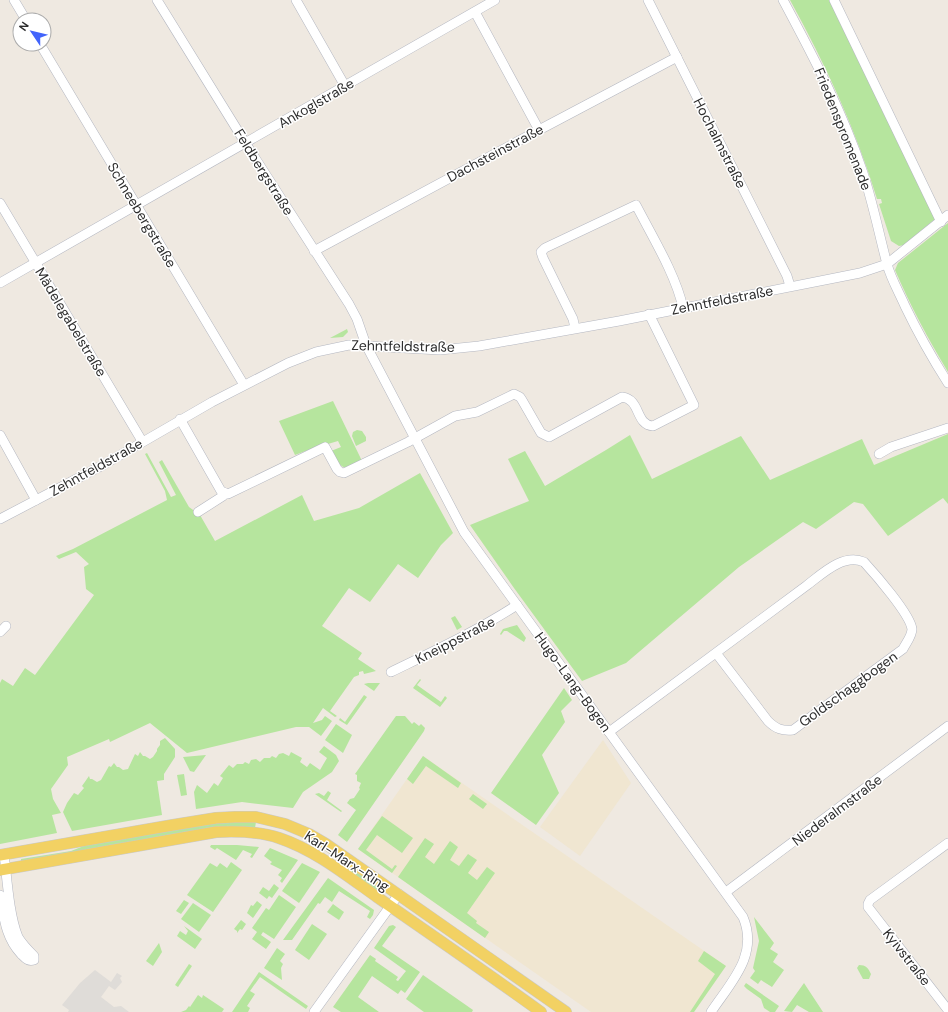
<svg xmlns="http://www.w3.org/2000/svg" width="948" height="1012" font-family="'DM Sans',sans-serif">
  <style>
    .education { fill: #f0e6d1 }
    .green { fill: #b6e59e }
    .plaza { fill: #dfdcd8 }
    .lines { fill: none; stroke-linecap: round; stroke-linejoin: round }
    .minor-casing { stroke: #b4b7c1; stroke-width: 10 }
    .major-casing { stroke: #c9c9c9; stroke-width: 12 }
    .minor { stroke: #fff; stroke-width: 9 }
    .major { stroke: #f2d163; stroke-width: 11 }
    .labels { text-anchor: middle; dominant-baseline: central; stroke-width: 3; stroke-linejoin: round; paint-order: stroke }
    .street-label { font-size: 14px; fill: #2e2e2e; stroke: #fff }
  </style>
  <rect width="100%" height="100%" fill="#efe9e1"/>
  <g class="education">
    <path d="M 603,740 L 631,783 L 580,856 L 540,827 Z"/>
    <path d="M 423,756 L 726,966 L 694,1012 L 591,1012 L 358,849 Z"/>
  </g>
  <g class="green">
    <path d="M 790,0 L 829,0 L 935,219 L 904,245 L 899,246 L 891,241 L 879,204 L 882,203 L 881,199 L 877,199 C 856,129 825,64 790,0 Z"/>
    <path d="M 948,223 L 948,372 C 928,339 910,305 895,270 L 898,263 Z"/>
    <path d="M 347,329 L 348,332 L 343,337 L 330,338 Z"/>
    <path d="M 333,401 L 362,461 C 341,471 343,470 331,451 L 341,447 L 338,441 L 311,449 L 295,455 L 279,421 Z"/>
    <path d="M 357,430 L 362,431 L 366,437 L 366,441 L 356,446 L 352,436 L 353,432 Z"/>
    <path d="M 948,434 L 948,504 L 943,498 L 888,536 L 863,504 L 854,502 L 816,529 L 803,522 L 739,567 L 626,663 L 582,681 L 514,588 L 470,525 L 529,501 L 508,459 L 525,451 L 545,486 L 606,450 L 630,435 L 652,479 L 741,436 L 770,480 L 862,439 L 874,465 Z"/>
    <path d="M 147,453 L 171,497 L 176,495 L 159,462 L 162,460 L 189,507 L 200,515 L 215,541 L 302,495 L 314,521 L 359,508 L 420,473 L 453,533 L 441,545 L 418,578 L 398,564 L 370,602 L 349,588 L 322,626 L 362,653 L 358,659 L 376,671 L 364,674 L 363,671 L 359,672 L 359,675 L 354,677 L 330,711 L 337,716 L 335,717 L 323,708 L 313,723 L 322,720 L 325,716 L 332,721 L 321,736 L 309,727 L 296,727 L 187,753 L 150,723 L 110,742 L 109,739 L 67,757 L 68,765 L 51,789 L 53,799 L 61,813 L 52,815 L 57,833 L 0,844 L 0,683 L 2,679 L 13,686 L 25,668 L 35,675 L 94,595 L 86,589 L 84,567 L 89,564 L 76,552 L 59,559 L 56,556 L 73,549 L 167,500 L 165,491 L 145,454 Z"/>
    <path d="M 455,616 L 462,627 L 457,630 L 451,618 Z"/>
    <path d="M 517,625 L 526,638 L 524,642 L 507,631 L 504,631 L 501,635 L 500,634 L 503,629 Z"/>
    <path d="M 420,679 L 421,680 L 417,685 L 441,702 L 445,696 L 447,698 L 440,707 L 413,688 Z"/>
    <path d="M 368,683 L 380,683 L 374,691 L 364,684 Z"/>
    <path d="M 564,688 L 572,700 L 561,711 L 565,722 L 542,755 L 559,793 L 536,825 L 491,793 Z"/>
    <path d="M 364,695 L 367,697 L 347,725 L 339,720 L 340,718 L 345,722 Z"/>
    <path d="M 396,716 L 405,716 L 412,724 L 414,722 L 419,726 L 421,724 L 425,728 L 424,731 L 347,842 L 338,835 L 356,810 L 347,803 L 350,799 L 354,798 L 360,789 L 359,788 L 361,783 L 357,781 L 357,775 L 355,774 Z"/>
    <path d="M 336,724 L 352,735 L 343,753 L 325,740 Z"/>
    <path d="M 165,738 L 175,749 L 175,757 L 164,774 L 164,780 L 157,781 L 162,815 L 72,831 L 63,812 L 67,803 L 74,793 L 78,795 L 84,788 L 82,786 L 89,776 L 90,779 L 92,779 L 97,782 L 101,780 L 109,766 L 111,767 L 114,763 L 117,767 L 119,767 L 123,770 L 128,769 L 135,754 L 138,756 L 140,752 L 143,756 L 145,756 L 150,759 L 153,757 L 157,751 L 157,749 L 160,745 L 160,741 Z"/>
    <path d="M 324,746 L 336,755 L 339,761 L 332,772 L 303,792 L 293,808 L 242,802 L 196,809 L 194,792 L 197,785 L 207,793 L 214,783 L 218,786 L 223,778 L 220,776 L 229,765 L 233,768 L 237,764 L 243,764 L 245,762 L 249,764 L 251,760 L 256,759 L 260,762 L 264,758 L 270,758 L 272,756 L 276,758 L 279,754 L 283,753 L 289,756 L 291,752 L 302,758 L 300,762 L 307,767 L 310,763 L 320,770 L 327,758 L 319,752 Z"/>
    <path d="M 206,755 L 194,772 L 190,771 L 183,757 Z"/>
    <path d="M 423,756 L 461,783 L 458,788 L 426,766 L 413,784 L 407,779 Z"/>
    <path d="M 184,774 L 187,795 L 181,796 L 177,775 Z"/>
    <path d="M 328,791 L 331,793 L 327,800 L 342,811 L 341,812 L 315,794 L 319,793 L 324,796 Z"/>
    <path d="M 473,794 L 487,804 L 483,809 L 469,799 Z"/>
    <path d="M 382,816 L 413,838 L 402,853 L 377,835 L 366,850 L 392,869 L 395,865 L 397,866 L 392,873 L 358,849 Z"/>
    <path d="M 220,822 L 256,822 L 255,828 L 21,862 L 21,859 L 71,851 L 89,844 Z"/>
    <path d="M 425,838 L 434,844 L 425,857 L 434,864 L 450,841 L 458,847 L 450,860 L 459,866 L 468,854 L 477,860 L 468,873 L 477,880 L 487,867 L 495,873 L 467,913 L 477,921 L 476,923 L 489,932 L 485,938 L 398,877 Z"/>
    <path d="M 211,845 L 237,845 L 259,847 L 252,858 L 250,857 L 252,854 L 243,850 L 236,860 L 217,848 L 215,850 L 210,847 Z"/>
    <path d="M 270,848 L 298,860 L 282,883 L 280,881 L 282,878 L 278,875 L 282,870 L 270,864 L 272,862 L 264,856 Z"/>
    <path d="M 342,861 L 381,888 L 378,893 L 339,866 Z"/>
    <path d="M 231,862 L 242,870 L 213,912 L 187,895 L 210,863 L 217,867 L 220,863 L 227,868 Z"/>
    <path d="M 302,863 L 320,872 L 299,903 L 282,891 Z"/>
    <path d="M 328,878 L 374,910 L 373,915 L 370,919 L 367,917 L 370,911 L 339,891 L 332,902 L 325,897 L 320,904 L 318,903 L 292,940 L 283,940 Z"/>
    <path d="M 274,884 L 279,888 L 272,898 L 269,896 L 267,899 L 259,893 L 263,887 L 269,891 Z"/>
    <path d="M 279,895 L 296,907 L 274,939 L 263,932 L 261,935 L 271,942 L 266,949 L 252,939 L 257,932 L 252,928 L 266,908 L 269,910 Z"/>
    <path d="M 184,900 L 189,903 L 181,914 L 176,911 Z"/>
    <path d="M 257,901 L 262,905 L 253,918 L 247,913 L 251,905 L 253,906 Z"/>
    <path d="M 193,903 L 211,915 L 199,932 L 181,919 Z"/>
    <path d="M 333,904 L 344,912 L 339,920 L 327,912 Z"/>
    <path d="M 754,917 L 774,943 L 770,949 L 778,954 L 773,962 L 784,970 L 772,987 L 761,980 L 758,984 L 750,978 L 755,971 L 753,968 L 759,941 Z"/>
    <path d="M 241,920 L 246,924 L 242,930 L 240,929 L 237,933 L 237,931 L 234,929 Z"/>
    <path d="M 312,924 L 327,934 L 309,960 L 295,950 Z"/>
    <path d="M 393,925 L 396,927 L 382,946 L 420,972 L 405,993 L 401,990 L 398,994 L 372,976 L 358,997 L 379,1012 L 341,1012 L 333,1007 L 370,955 L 376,959 L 375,961 L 398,977 L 396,980 L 398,981 L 406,971 L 374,948 L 389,926 Z"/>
    <path d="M 184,926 L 202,939 L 195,949 L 177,936 L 180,931 L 186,935 L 188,931 Z"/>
    <path d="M 159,943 L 162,952 L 153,966 L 146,961 Z"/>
    <path d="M 277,948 L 285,954 L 280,961 L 283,964 L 281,968 L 282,980 L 264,968 Z"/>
    <path d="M 704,951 L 726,966 L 694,1012 L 690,1012 L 715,974 L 698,961 Z"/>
    <path d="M 189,964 L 192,966 L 178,987 L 175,985 Z"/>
    <path d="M 859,965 C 866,965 868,968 871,974 L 869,979 L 863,979 L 857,968 Z"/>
    <path d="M 259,972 L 308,1006 L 306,1009 L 260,977 L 250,991 L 255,994 L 247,1006 L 250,1008 L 248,1012 L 232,1012 Z"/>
    <path d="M 423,975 L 473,1010 L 472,1012 L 424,1012 L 406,999 Z"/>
    <path d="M 746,983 L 779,1006 L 775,1012 L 770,1012 L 764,1008 L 761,999 L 747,989 L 744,986 Z"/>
    <path d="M 804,983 L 823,1012 L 824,1012 L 809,1012 L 797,1005 L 792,1012 L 784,1011 Z"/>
    <path d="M 198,995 L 202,998 L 203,995 L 224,1009 L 222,1012 L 181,1012 L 186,1010 L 189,1006 L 190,1007 Z"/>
  </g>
  <path class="plaza" d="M 95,970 L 111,982 L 117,973 L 122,976 L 120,978 L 122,982 L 115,990 L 109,986 L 101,997 L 114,1007 L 121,1006 L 129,1012 L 68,1012 L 69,1010 L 62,1005 L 80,983 Z"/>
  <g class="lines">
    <defs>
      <g id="minor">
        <path d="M 14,0 L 26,20"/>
        <path d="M 157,0 L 246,144 L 349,304 L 357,319 L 366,345 L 464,532 L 743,917 C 759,955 731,982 711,1012"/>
        <path d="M 296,0 L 345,86"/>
        <path d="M 648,0 L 787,276 L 790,286"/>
        <path d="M 783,0 C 813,56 843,113 863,173 C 873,203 879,234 887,264 C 891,279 899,292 905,306 C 918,333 932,358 948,383"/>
        <path d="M 834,0 L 941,222"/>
        <path d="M 475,12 L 539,130"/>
        <path d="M 40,44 L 244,385"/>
        <path d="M 0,203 L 142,441"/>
        <path d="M 314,251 L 539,130 L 677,57"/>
        <path d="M 0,283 L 495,0"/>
        <path d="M 575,328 L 573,319 L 543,258 L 541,252 L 545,248 L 636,205 C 652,236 676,275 683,308"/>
        <path d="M 180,419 L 221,491 L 228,494 L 325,447 L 337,469 L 340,472 L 344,473 L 408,442 L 455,416 L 477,412 L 514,394 L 520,397 L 522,400 L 541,433 L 549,437 L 622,397 C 641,399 635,425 653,426 L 694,405 L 649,314"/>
        <path d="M 0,435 L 36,500"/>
        <path d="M 879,454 L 891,447 L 948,428"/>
        <path d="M 198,512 L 223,496 L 225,493"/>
        <path d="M 0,519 L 103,465 L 212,402 L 288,363 L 316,352 L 349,345 L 440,350 L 479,346 L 619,321 L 860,273 L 887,264 L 948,215"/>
        <path d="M 0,632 L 6,626"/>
        <path d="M 391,672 C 434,651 477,631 517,605"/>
        <path d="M 609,732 L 806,586 C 822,574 843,553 864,562 C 875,574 910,614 912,629 C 912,636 906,643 903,649 L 793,730 C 782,731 776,729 768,721 L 716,653"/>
        <path d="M 948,843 L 870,900 L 868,904 L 868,907 L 948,1010"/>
        <path d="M 726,892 L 948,726"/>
        <path d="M 0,895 C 4,917 5,937 21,954 C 25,958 28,962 34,960 L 34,956 C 28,950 22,944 18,937 C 9,915 7,878 4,854"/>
        <path d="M 314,1012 L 399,894"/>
      </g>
      <g id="major">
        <path d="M 0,855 L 173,825 L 216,818 L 235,817 L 256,817 L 285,824 L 309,834 L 326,844 L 566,1012"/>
        <path d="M 0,870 L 216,832 C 237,831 259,831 279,838 C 315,850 346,875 377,897 C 432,935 487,973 541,1012"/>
      </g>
    </defs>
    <use href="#minor" class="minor-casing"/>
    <use href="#major" class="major-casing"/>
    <use href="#minor" class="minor"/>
    <use href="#major" class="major"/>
  </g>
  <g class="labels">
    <g class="street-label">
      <text transform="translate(316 103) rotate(-30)">Ankoglstraße</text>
      <text transform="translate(843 129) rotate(68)">Friedenspromenade</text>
      <text transform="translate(720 143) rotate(63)">Hochalmstraße</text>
      <text transform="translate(495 153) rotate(-28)">Dachsteinstraße</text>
      <text transform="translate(264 172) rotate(58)">Feldbergstraße</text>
      <text transform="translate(142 215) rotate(59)">Schneebergstraße</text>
      <text transform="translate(722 300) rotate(-11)">Zehntfeldstraße</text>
      <text transform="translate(71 322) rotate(59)">Mädelegabelstraße</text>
      <text transform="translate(403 346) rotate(1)">Zehntfeldstraße</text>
      <text transform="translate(96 467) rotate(-29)">Zehntfeldstraße</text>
      <text transform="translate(455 640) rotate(-27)">Kneippstraße</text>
      <text transform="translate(573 682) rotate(54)">Hugo-Lang-Bogen</text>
      <text transform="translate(848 689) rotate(-36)">Goldschaggbogen</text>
      <text transform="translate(837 810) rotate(-37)">Niederalmstraße</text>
      <text transform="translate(347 861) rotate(33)">Karl-Marx-Ring</text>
      <text transform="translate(907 957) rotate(52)">Kyivstraße</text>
    </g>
  </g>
  <g transform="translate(32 32) rotate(305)"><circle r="19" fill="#ffffff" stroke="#ababab"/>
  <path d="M0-3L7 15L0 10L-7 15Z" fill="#4264fb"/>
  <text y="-6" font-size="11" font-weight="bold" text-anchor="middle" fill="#2e2e2e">N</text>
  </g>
</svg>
